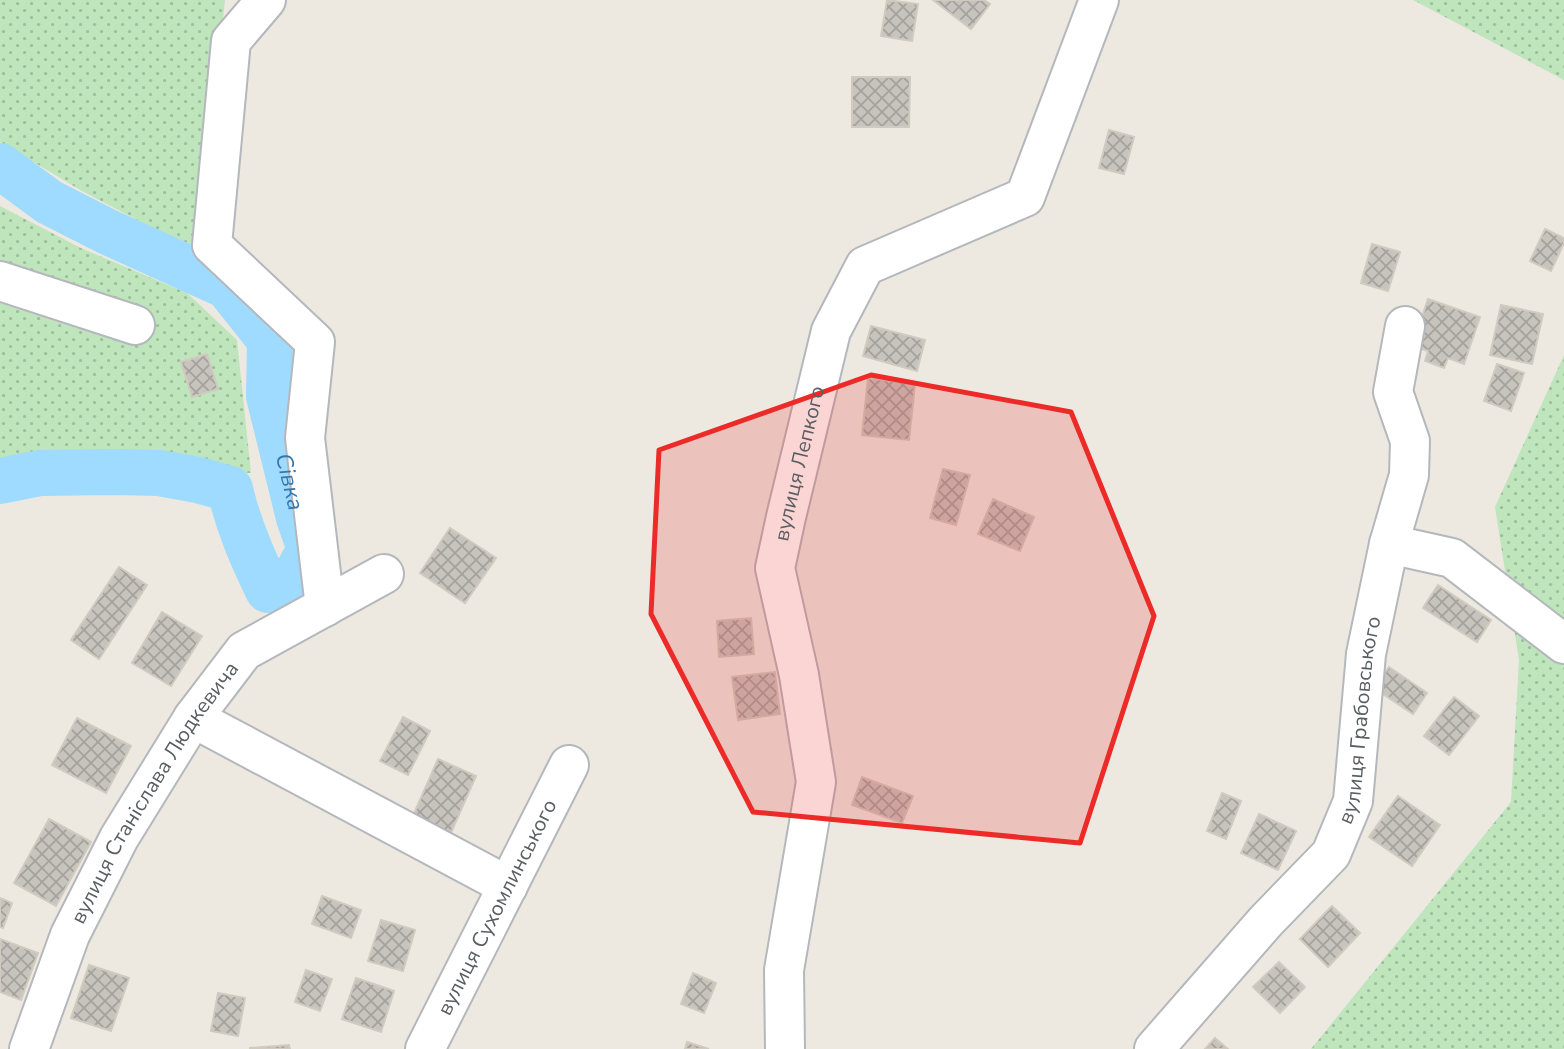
<svg xmlns="http://www.w3.org/2000/svg" width="1564" height="1049" font-family="'Nunito Sans',sans-serif">
  <style>
    .park { fill: url(#park-dots) }
    .lines { fill: none; stroke-linecap: round; stroke-linejoin: round }
    .river { stroke: #9edbff; stroke-width: 46 }
    .building { fill: url(#building-cross-hatch); stroke: #d1cabf; stroke-width: 2 }
    .minor-casing { stroke: #b4b7bc; stroke-width: 42 }
    .minor { stroke: #fff; stroke-width: 38 }
    .marked { fill: #ec2a28; fill-opacity: 0.2; stroke: #ec2a28; stroke-width: 5; stroke-linejoin: round }
    .labels { text-anchor: middle; dominant-baseline: central; stroke-width: 6; stroke-linejoin: round; paint-order: stroke }
    .street-label { font-size: 21px; fill: #595e62; stroke: #fff }
    .water-label { font-size: 23px; font-style: italic; fill: #3877a9; stroke: #fff }
  </style>
  <defs>
    <pattern id="park-dots" width="8" height="8" patternUnits="userSpaceOnUse" patternTransform="scale(1.75)"><rect width="8" height="8" fill="#bfe5bc"/><path d="M2 2h.1M6 6h.1" fill="none" stroke="#9ebd9c" stroke-width="1.8" stroke-linecap="round"/></pattern>
    <pattern id="building-cross-hatch" width="8" height="8" patternUnits="userSpaceOnUse" patternTransform="scale(1.75)"><rect width="8" height="8" fill="#c7c4be"/><path d="M0 0l8 8M0 8l8-8" fill="none" stroke="#a5a29e"/></pattern>
  </defs>
  <rect width="100%" height="100%" fill="#ede9e1"/>
  <g class="park">
    <path d="M 0,0 L 225,0 L 198,252 L 82,191 L 0,142 Z"/>
    <path d="M 1413,0 L 1564,0 L 1564,80 Z"/>
    <path d="M 0,206 L 81,248 L 187,293 L 237,340 L 251,473 L 0,467 Z"/>
    <path d="M 1564,355 L 1564,1049 L 1311,1049 L 1511,802 L 1519,660 L 1495,507 Z"/>
  </g>
  <g class="lines">
    <path class="river" id="s1" d="M 0,166 L 49,202 L 108,232 L 227,286 L 270,340 L 269,396 L 299,518 L 310,549 L 296,575 L 268,590 C 252,557 238,525 230,489 L 198,480 L 159,473 L 113,472 L 40,473 L 0,481"/>
  </g>
  <g class="building">
    <path d="M 887,0 L 918,4 L 912,41 L 881,36 Z"/>
    <path d="M 933,0 L 984,0 L 990,4 L 971,29 Z"/>
    <path d="M 852,77 L 910,77 L 909,127 L 852,127 Z"/>
    <path d="M 1109,130 L 1134,137 L 1124,174 L 1099,168 Z"/>
    <path d="M 1545,229 L 1564,238 L 1564,243 L 1551,271 L 1530,261 Z"/>
    <path d="M 1372,244 L 1400,252 L 1388,291 L 1361,283 Z"/>
    <path d="M 1428,299 L 1480,317 L 1464,364 L 1448,358 L 1444,368 L 1425,361 L 1428,351 L 1412,346 Z"/>
    <path d="M 1501,305 L 1543,314 L 1532,364 L 1490,355 Z"/>
    <path d="M 871,326 L 925,340 L 917,371 L 863,356 Z"/>
    <path d="M 207,354 L 218,389 L 192,397 L 181,362 Z"/>
    <path d="M 1497,364 L 1524,373 L 1511,411 L 1484,401 Z"/>
    <path d="M 868,378 L 915,384 L 909,440 L 862,435 Z"/>
    <path d="M 943,469 L 970,475 L 956,525 L 930,518 Z"/>
    <path d="M 993,499 L 1034,517 L 1020,551 L 978,534 Z"/>
    <path d="M 450,528 L 496,558 L 465,603 L 420,573 Z"/>
    <path d="M 119,567 L 147,585 L 99,659 L 71,640 Z"/>
    <path d="M 1438,585 L 1491,620 L 1477,642 L 1423,608 Z"/>
    <path d="M 162,612 L 202,636 L 171,686 L 132,663 Z"/>
    <path d="M 751,618 L 754,654 L 719,657 L 717,621 Z"/>
    <path d="M 1389,667 L 1427,693 L 1413,714 L 1374,688 Z"/>
    <path d="M 775,672 L 780,714 L 738,720 L 732,677 Z"/>
    <path d="M 1454,697 L 1479,716 L 1449,755 L 1424,736 Z"/>
    <path d="M 403,717 L 430,731 L 408,775 L 380,761 Z"/>
    <path d="M 77,718 L 131,746 L 106,793 L 52,765 Z"/>
    <path d="M 438,759 L 476,776 L 450,835 L 412,818 Z"/>
    <path d="M 862,777 L 913,796 L 902,823 L 852,805 Z"/>
    <path d="M 1222,793 L 1241,801 L 1226,839 L 1207,831 Z"/>
    <path d="M 1398,796 L 1440,825 L 1412,866 L 1369,837 Z"/>
    <path d="M 1259,814 L 1296,831 L 1278,870 L 1241,853 Z"/>
    <path d="M 49,819 L 91,842 L 56,906 L 14,883 Z"/>
    <path d="M 322,896 L 361,910 L 351,938 L 312,924 Z"/>
    <path d="M 0,898 L 12,903 L 3,928 L 0,927 Z"/>
    <path d="M 1332,906 L 1360,933 L 1328,967 L 1300,939 Z"/>
    <path d="M 381,920 L 415,930 L 403,971 L 368,961 Z"/>
    <path d="M 0,939 L 38,953 L 21,1000 L 0,992 Z"/>
    <path d="M 1279,962 L 1305,987 L 1280,1013 L 1253,987 Z"/>
    <path d="M 89,965 L 129,978 L 111,1031 L 71,1018 Z"/>
    <path d="M 306,970 L 332,979 L 320,1011 L 295,1002 Z"/>
    <path d="M 693,973 L 716,983 L 704,1013 L 681,1004 Z"/>
    <path d="M 356,978 L 394,991 L 381,1032 L 342,1019 Z"/>
    <path d="M 218,993 L 245,998 L 238,1036 L 211,1031 Z"/>
    <path d="M 1215,1038 L 1228,1049 L 1205,1049 Z"/>
    <path d="M 687,1042 L 709,1049 L 685,1049 Z"/>
    <path d="M 289,1045 L 290,1049 L 250,1049 L 250,1048 Z"/>
  </g>
  <g class="lines">
    <defs>
      <g id="minor">
        <path d="M 266,0 L 231,41 L 212,245 L 315,342 L 305,438 L 325,607"/>
        <path d="M 0,281 L 135,325"/>
        <path d="M 1389,544 L 1452,558 L 1564,644"/>
        <path d="M 193,718 L 508,886"/>
        <path id="s2" d="M 29,1049 L 70,935 L 119,838 L 193,718 L 244,651 L 384,574"/>
        <path id="s3" d="M 425,1049 L 569,765"/>
        <path id="s4" d="M 785,1049 L 784,970 L 816,782 L 799,675 L 775,568 L 786,517 L 831,331 L 865,266 L 1025,197 L 1099,0"/>
        <path id="s5" d="M 1154,1049 L 1266,921 L 1331,854 L 1353,801 L 1366,654 L 1389,544 L 1409,475 L 1410,441 L 1393,392 L 1405,326"/>
      </g>
    </defs>
    <use href="#minor" class="minor-casing"/>
    <use href="#minor" class="minor"/>
  </g>
  <path class="marked" d="M 871,375 L 1071,412 L 1154,616 L 1080,843 L 753,812 L 651,614 L 659,450 Z"/>
  <g class="labels">
    <g class="street-label">
      <text stroke="none"><textPath href="#s4" startOffset="595">вулиця Лепкого</textPath></text>
      <text stroke="none"><textPath href="#s5" startOffset="402">вулиця Грабовського</textPath></text>
      <text stroke="none"><textPath href="#s2" startOffset="287">вулиця Станіслава Людкевича</textPath></text>
      <text stroke="none"><textPath href="#s3" startOffset="159">вулиця Сухомлинського</textPath></text>
    </g>
    <g class="water-label">
      <text stroke="none"><textPath href="#s1" startOffset="471">Сівка</textPath></text>
    </g>
  </g>
</svg>
